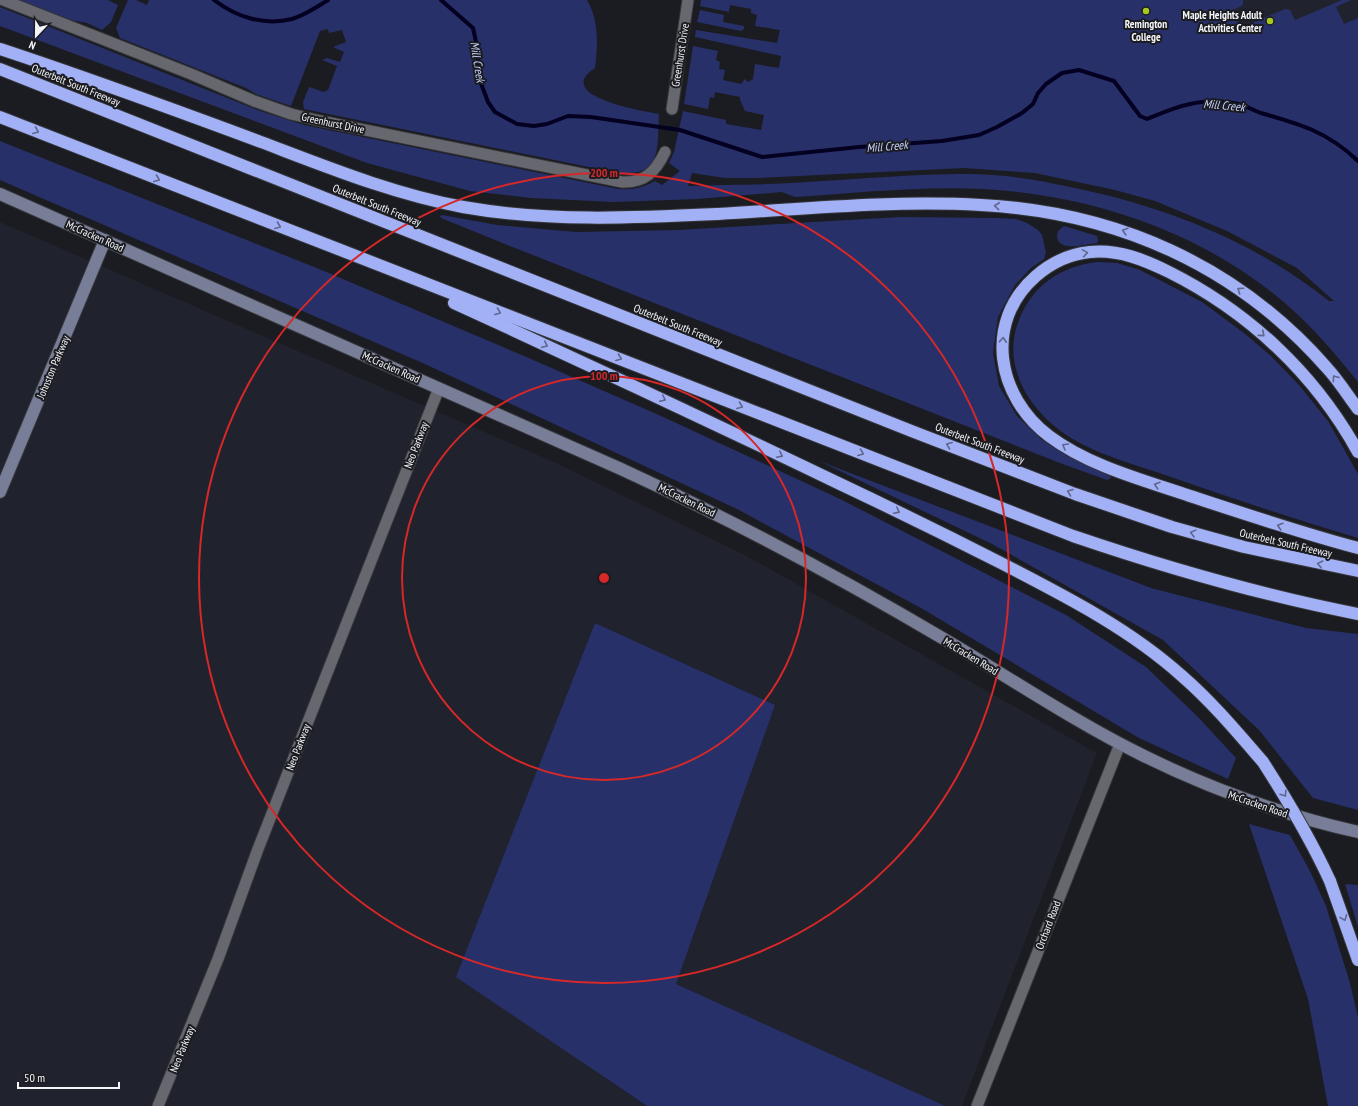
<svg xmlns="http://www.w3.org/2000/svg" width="1358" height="1106" font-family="'PT Sans Narrow',sans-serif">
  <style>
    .built { fill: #20222d }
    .green { fill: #28306a; fill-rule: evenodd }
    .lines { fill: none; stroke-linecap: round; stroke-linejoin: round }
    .stream { stroke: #030021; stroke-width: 4 }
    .street-casing { stroke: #36373a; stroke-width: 13 }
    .secondary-casing { stroke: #36373a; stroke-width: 14 }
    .highway-casing { stroke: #36373a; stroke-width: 14 }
    .street { stroke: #67686f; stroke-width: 11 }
    .secondary { stroke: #797e98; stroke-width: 12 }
    .highway { stroke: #a2b1f6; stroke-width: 12 }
    .highway-bridge-casing { stroke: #36373a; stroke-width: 14; stroke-linecap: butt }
    .highway-bridge { stroke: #a2b1f6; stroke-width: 12 }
    .oneway { stroke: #5e668c }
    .ring { fill: none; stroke: #d62828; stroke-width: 2 }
    .poi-dot { fill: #a6c820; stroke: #1b1c21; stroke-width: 1.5 }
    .labels { text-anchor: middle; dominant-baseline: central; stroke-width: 4; stroke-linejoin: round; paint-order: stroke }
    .poi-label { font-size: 11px; font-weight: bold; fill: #f4f5f8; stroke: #1b1c21; text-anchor: end }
    .street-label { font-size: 11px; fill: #f4f5f8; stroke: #1b1c21 }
    .water-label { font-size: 12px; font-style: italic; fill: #c7d2fe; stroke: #1b1c21 }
    .centre { fill: #d62828; stroke: #1b1c21; stroke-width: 2 }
    .ring-label { font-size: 12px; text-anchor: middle; font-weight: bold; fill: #d62828; stroke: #1b1c21; stroke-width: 4; stroke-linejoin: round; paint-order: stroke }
  </style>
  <rect width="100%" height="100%" fill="#1b1c21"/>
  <g class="built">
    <path d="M 987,0 L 1358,0 L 1358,29 L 1245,46 Z"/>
    <path d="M 0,222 L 554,462 L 745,555 L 1097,753 L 962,1106 L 942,1106 L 676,984 L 775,705 L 595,623 L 457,977 L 646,1106 L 0,1106 Z"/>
  </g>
  <g class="green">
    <path d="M 19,0 L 108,0 L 118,5 L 111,22 L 102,30 L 87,23 L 71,20 Z"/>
    <path d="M 128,0 L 136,0 L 147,5 L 149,0 L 587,0 C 599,20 598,46 595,68 C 552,96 643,111 659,114 C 657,148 663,177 618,173 L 304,109 L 303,102 L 309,87 L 324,92 L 328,90 L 337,66 L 322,60 L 327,58 L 340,62 L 344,52 L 333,47 L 346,42 L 342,30 L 329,33 L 328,29 L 320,31 L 291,106 L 256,94 L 246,88 L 120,38 L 116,28 Z"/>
    <path d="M 701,0 L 1243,0 L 1243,5 L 1232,11 L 1239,24 L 1244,26 L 1285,9 L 1290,10 L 1295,20 L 1342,0 L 1351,0 L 1336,7 L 1344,24 L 1358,18 L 1358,382 C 1331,348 1303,316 1269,290 C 1187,227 1085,195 983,189 C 920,186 857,193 795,197 L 782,192 L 697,199 L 614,202 L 531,198 L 470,191 L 367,163 L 0,26 L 0,7 L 257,110 L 304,125 L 618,189 C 632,190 643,188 655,181 L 662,185 L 680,171 L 669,163 L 674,152 L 683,111 L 726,120 L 726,124 L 761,130 L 764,115 L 745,111 L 740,100 L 740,97 L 715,92 L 714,98 L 710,97 L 708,109 L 684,104 L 693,46 L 718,51 L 716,60 L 720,62 L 719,69 L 725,70 L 723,80 L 741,84 L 745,79 L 748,82 L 753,79 L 755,64 L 779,68 L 781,56 L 695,37 L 696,30 L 777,43 L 780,30 L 755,26 L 757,15 L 751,13 L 751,9 L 730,5 L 729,12 L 700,6 ZM 964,168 L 1035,173 L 1115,190 L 1155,201 L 1227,231 L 1297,268 L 1334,301 L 1329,301 C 1254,241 1164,206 1070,187 C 1034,179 997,173 960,174 C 880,175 801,185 722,185 C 710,185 699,186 688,186 L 692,173 L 725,178 L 755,178 Z"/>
    <path d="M 700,10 L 724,15 L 723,22 L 744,26 L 744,29 L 741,31 L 697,22 Z"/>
    <path d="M 0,141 L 324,271 L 531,359 L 661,416 L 840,499 L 1066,615 L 1146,667 L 1198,717 L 1236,758 L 1228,779 L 1139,738 L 921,608 L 737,509 L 425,364 L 0,180 Z"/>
    <path d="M 442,215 L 497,225 L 576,232 L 678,230 L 901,217 L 994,218 L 1016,219 L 1027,223 L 1038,230 L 1042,235 L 1046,252 L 1044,259 L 1031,268 L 1015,285 L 998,317 L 993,353 L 999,386 L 1017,416 L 1042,440 L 1070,457 L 1109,475 L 1111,478 L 1107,480 L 1060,463 L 505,244 L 441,218 L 440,216 Z"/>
    <path d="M 1064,226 L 1097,236 L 1098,241 L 1097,243 C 1087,244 1058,253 1057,236 C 1057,231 1060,229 1064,226 Z"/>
    <path d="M 1097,262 L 1117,263 L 1140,270 L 1202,302 L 1244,333 L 1271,356 L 1299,385 L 1328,421 L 1358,474 L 1358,538 C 1294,519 1231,498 1168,476 C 1134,464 1094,454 1065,434 C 1028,409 1001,364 1019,320 C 1032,286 1061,266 1097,262 Z"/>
    <path d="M 819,461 L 1151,588 L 1306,628 L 1358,634 L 1358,810 L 1313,798 L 1259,730 L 1163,640 L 992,544 Z"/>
    <path d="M 595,623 L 775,705 L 676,984 L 945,1106 L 647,1106 L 456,977 Z"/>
    <path d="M 1249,824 L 1290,835 L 1311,873 L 1326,906 L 1350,983 L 1358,1017 L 1358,1106 L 1328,1106 L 1308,999 Z"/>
    <path d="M 1345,884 L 1358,885 L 1358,927 Z"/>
  </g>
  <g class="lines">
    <g class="stream">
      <path d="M 214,0 C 236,17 264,26 292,19 C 305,15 317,7 328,0"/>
      <path d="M 441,0 L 473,28 L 478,51 L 479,78 L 488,102 L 495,112 L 517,124 L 534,126 L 547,124 L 568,116 L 591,117 L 680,130 L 762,157 L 859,147 L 942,141 L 979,135 L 997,127 L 1022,113 L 1033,104 L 1038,93 L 1046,84 L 1062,73 L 1079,70 L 1114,81 L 1140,116 L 1147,119 C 1164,112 1183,104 1202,102 C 1215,101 1229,101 1242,105 C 1248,107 1255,111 1261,113 C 1300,124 1328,132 1358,161"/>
    </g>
    <defs>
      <g id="street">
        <path d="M 3,0 L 191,74 L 254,101 L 291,114 L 316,120 L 622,182 C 645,183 656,171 665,152"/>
        <path d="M 672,109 L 688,0"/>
        <path d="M 158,1106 L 218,959 L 258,849 L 439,388"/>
        <path d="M 977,1106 L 1120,744"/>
      </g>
      <g id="secondary">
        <path d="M 0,194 L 621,469 C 732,520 839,577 944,639 C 1010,678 1075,722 1144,756 C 1213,790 1283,815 1358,832"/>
        <path d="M 0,492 L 105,240"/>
      </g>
      <g id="highway">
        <path d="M 0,49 C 88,78 175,110 261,142 C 327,167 393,194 463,207 C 548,222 632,218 718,214 C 805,209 893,200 981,205 C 1116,212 1237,265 1327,368 C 1339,381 1348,396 1358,409"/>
        <path d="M 0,69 L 914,432 L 1075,494 L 1172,527 L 1244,547 L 1358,571"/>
        <path d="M 0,117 L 1073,536 C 1167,568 1261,595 1358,614"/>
        <path d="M 454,303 C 583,362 711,422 838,483 C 893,509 948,536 1003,564 C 1065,596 1130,629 1182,676 C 1212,702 1237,732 1263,762"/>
        <path d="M 1358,452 C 1315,374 1249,312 1169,272 C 1145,260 1118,249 1090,252 C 1069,254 1051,263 1036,276 C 983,322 997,397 1049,436 C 1089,466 1143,480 1190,496 C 1245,514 1301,533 1358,548"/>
        <path d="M 1330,881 L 1358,960"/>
      </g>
    </defs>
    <use href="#street" class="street-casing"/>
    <use href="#secondary" class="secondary-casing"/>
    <use href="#highway" class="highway-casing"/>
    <use href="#street" class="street"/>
    <use href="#secondary" class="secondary"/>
    <use href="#highway" class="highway"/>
    <defs>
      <path id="highway-bridge" d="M 1263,762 C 1288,801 1311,840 1330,881"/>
    </defs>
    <use href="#highway-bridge" class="highway-bridge-casing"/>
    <use href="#highway-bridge" class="highway-bridge"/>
  </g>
  <defs><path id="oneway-chevron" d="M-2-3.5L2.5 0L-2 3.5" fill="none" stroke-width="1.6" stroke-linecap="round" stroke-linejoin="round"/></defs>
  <g class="oneway">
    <use href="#oneway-chevron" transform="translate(36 131) rotate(22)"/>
    <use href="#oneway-chevron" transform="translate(157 179) rotate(22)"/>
    <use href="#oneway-chevron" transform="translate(997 206) rotate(-174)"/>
    <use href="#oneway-chevron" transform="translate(278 226) rotate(22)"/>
    <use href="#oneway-chevron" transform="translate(1125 231) rotate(-163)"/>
    <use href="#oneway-chevron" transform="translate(1085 253) rotate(-9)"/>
    <use href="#oneway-chevron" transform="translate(1240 290) rotate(-146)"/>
    <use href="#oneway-chevron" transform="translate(498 312) rotate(21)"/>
    <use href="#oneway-chevron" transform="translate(1262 334) rotate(41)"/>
    <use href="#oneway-chevron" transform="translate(1003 340) rotate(-86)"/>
    <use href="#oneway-chevron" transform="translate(545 345) rotate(25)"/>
    <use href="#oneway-chevron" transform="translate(619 358) rotate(21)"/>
    <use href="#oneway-chevron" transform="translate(1335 378) rotate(-126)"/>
    <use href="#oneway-chevron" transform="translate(663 399) rotate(25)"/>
    <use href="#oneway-chevron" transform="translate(740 406) rotate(22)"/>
    <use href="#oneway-chevron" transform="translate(949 445) rotate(-159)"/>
    <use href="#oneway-chevron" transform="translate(1065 446) rotate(-150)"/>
    <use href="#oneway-chevron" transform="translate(861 453) rotate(22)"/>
    <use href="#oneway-chevron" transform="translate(780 455) rotate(26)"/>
    <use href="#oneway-chevron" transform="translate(1157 485) rotate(-162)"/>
    <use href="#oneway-chevron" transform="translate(1070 492) rotate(-159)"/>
    <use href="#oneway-chevron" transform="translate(897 511) rotate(26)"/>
    <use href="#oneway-chevron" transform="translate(1280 526) rotate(-162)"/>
    <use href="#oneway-chevron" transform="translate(1193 533) rotate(-165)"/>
    <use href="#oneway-chevron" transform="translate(1320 564) rotate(-167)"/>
    <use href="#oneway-chevron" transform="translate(1284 794) rotate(57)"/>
    <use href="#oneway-chevron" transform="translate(1344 918) rotate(69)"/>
  </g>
  <g class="ring">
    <circle cx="604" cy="578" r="202"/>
    <circle cx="604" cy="578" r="405"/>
  </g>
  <g class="poi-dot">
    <circle cx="1146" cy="11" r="4"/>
    <circle cx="1270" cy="21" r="4"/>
  </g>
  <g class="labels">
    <g class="poi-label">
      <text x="1262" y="15">Maple Heights Adult<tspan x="1262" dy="13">Activities Center</tspan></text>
      <text x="1146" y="24" text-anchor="middle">Remington<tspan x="1146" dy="13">College</tspan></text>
    </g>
    <g class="street-label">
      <text transform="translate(680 55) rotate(-81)">Greenhurst Drive</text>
      <text transform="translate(76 85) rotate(22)">Outerbelt South Freeway</text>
      <text transform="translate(333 123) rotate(12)">Greenhurst Drive</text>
      <text transform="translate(377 205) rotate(22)">Outerbelt South Freeway</text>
      <text transform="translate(95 236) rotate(24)">McCracken Road</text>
      <text transform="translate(678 325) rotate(22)">Outerbelt South Freeway</text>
      <text transform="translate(53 367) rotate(-67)">Johnston Parkway</text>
      <text transform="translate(391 367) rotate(24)">McCracken Road</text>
      <text transform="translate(980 443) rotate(21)">Outerbelt South Freeway</text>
      <text transform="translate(416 445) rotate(-69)">Neo Parkway</text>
      <text transform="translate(687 500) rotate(26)">McCracken Road</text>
      <text transform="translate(1286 543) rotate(13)">Outerbelt South Freeway</text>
      <text transform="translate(971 656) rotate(31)">McCracken Road</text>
      <text transform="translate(298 747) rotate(-69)">Neo Parkway</text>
      <text transform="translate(1258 804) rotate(19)">McCracken Road</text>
      <text transform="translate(1048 925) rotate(-69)">Orchard Road</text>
      <text transform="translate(182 1049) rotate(-68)">Neo Parkway</text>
    </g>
    <g class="water-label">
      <text transform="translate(478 62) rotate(81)">Mill Creek</text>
      <text transform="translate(1224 105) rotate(5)">Mill Creek</text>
      <text transform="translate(887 146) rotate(-5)">Mill Creek</text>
    </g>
  </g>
  <circle cx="604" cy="578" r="6" class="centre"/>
  <g class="ring-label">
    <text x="604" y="177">200 m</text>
    <text x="604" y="380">100 m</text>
  </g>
  <g transform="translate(36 36) rotate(202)" stroke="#1b1c21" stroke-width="3" paint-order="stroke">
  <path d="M0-3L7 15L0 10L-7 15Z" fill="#f4f5f8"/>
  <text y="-6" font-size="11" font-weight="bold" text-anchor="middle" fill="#f4f5f8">N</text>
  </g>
  <path d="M18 1082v6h101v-6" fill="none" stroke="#f4f5f8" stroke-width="2"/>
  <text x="24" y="1082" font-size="12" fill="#f4f5f8" stroke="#1b1c21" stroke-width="3" paint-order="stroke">50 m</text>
</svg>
